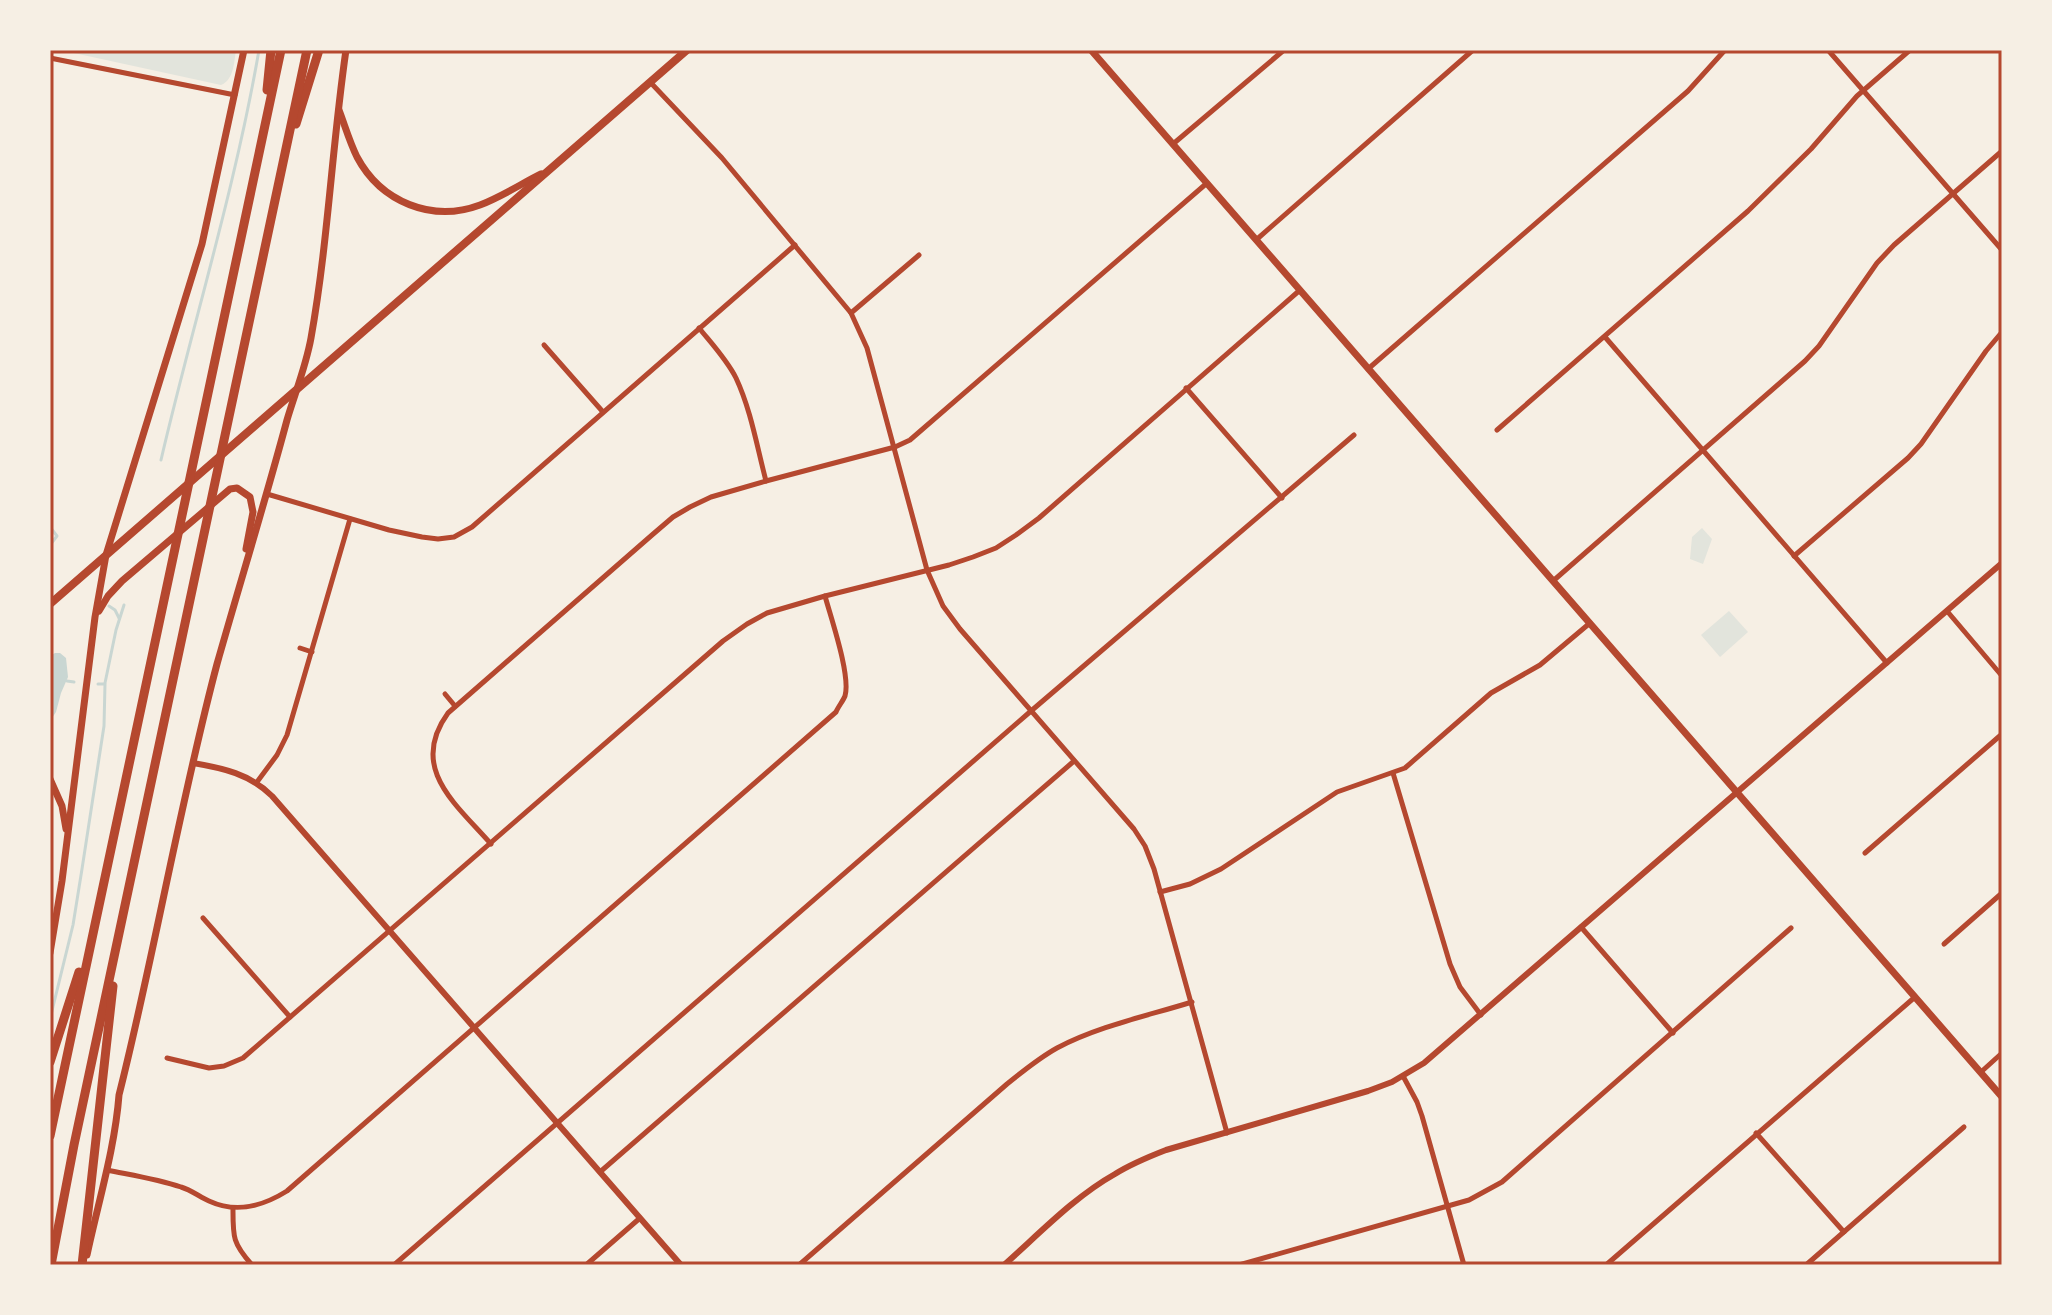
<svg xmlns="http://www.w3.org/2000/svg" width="2052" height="1315" font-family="'Fira Sans Condensed',sans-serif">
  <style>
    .green { fill: #e2e4dc }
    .water { fill: #c9d6d2 }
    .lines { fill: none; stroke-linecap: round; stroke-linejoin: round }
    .stream { stroke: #c9d6d2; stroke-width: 3 }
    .minor { stroke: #b5482f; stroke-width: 5 }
    .tertiary { stroke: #b5482f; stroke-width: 6 }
    .secondary { stroke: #b5482f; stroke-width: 7 }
    .primary { stroke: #b5482f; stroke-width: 8 }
    .motorway { stroke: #b5482f; stroke-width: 9 }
    .neatline { fill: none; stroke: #b5482f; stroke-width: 3 }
  </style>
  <rect width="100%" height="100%" fill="#f6efe4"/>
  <g class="green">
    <path d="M 60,50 L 236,50 C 234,62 234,80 221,85 Z"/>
    <path d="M 1702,528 L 1712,539 L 1703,564 L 1690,559 L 1692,537 Z"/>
    <path d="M 1729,611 L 1748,632 L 1720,657 L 1701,635 Z"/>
  </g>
  <path class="water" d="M 55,653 L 60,653 L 66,658 L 68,677 L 61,693 L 56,712 L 50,721 L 50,656 Z"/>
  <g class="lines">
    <g class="stream">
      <path d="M 161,460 C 193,323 235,189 259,50"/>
      <path d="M 50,527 L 57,536 L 50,545"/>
      <path d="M 109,606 L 115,610 L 119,618"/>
      <path d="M 67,681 L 74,682"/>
      <path d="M 105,683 L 116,630 L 124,605"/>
      <path d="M 50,1019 L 73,925 L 82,869 L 104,726 L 105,684 L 98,684"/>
    </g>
    <g class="minor">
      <path d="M 1828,50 L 2002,250"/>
      <path d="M 50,58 L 235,95"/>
      <path d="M 651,83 L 722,158 L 851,313 L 867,348 L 927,570 L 943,606 L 960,629 L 1134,829 L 1145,846 L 1154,869 L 1227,1133"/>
      <path d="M 1173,144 L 1284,50"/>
      <path d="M 1256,240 L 1473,50"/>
      <path d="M 851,313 L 919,255"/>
      <path d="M 699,328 C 712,344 727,360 736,378 C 751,410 757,447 766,481"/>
      <path d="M 1605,337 L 1887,663"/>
      <path d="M 544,345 L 603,412"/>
      <path d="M 1368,369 L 1688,91 L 1725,50"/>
      <path d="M 1186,388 L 1282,498"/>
      <path d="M 1497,430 L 1748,211 L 1811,149 L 1857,96 L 1910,50"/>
      <path d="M 267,494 L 389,530 L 422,537 L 438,539 L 454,537 L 472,527 L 795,245"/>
      <path d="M 1794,556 L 1908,458 L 1921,444 L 1986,351 L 2002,332"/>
      <path d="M 1553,581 L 1805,361 L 1819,346 L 1877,263 L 1894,245 L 2002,151"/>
      <path d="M 1947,611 L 2002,676"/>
      <path d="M 300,648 L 312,652"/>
      <path d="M 445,694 L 455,706"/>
      <path d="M 1393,773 L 1450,964 L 1460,987 L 1481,1015"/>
      <path d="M 257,782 L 277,755 L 287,735 L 350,519"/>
      <path d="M 491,844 C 456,804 408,768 448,713 L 652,535 L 673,517 L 690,507 L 711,497 L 766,481 L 895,447 L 910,440 L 1207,183"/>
      <path d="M 1865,853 L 2002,734"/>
      <path d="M 1160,892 L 1190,884 L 1221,869 L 1337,792 L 1405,768 L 1491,693 L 1540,665 L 1590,623"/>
      <path d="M 203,918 L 290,1017"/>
      <path d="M 1581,927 L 1673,1033"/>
      <path d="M 1944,944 L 2002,893"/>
      <path d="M 167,1058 L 209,1068 L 224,1066 L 243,1058 L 723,641 L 747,624 L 767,613 L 825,596 L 949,565 L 973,557 L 996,548 L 1016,535 L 1039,518 L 1300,290"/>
      <path d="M 1981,1072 L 2002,1053"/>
      <path d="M 1403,1076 L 1417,1102 L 1422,1116 L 1464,1265"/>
      <path d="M 1756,1133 L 1844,1232"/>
      <path d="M 107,1170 C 131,1175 157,1179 181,1187 C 191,1190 200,1197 209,1201 C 237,1214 263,1206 287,1191 L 836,712 C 838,707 843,701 845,696 C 851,676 831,618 825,596"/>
      <path d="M 600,1172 L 1074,761"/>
      <path d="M 233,1208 C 233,1236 232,1243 252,1265"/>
      <path d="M 394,1265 L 1031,711 L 1354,435"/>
      <path d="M 586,1265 L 640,1218"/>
      <path d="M 799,1265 L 1007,1084 C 1023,1071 1039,1058 1057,1048 C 1099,1026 1147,1016 1192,1002"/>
      <path d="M 1239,1265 L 1469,1200 L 1502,1182 L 1791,928"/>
      <path d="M 1606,1265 L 1915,997"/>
      <path d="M 1806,1265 L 1964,1127"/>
    </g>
    <g class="tertiary">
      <path d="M 193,763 C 223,768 250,774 272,796 L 681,1265"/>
      <path d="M 1004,1265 C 1039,1234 1074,1197 1115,1174 C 1131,1164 1148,1157 1166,1150 L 1368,1091 L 1392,1082 L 1424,1063 L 2002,563"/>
    </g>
    <g class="secondary">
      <path d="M 1091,50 L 2002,1097"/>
      <path d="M 339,110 C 345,126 350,143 357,157 C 381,202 432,223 480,205 C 501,197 521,184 541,174"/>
      <path d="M 99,611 L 108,596 L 122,581 L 230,489 L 237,488 L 250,497 L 253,512 L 246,549"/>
      <path d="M 50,779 L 62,806 L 66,829"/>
      <path d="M 50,953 L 62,881 L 95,617 L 106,555 L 202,244 L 244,50"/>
      <path d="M 87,1255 C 98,1203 115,1148 119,1095 C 155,952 179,807 217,664 C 240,583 265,502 287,420 C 295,393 306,366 311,338 C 328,243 332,146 346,50"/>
    </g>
    <path class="primary" d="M 50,604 L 687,50"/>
    <g class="motorway">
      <path d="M 267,90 L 271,50"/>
      <path d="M 296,124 L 319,50"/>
      <path d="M 50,1062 L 79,972"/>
      <path d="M 50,1136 L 281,50"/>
      <path d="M 51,1265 L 74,1145 L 307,50"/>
      <path d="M 82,1265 L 113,986"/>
    </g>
  </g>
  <rect width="2052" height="1315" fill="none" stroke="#f6efe4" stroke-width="104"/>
  <rect x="52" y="52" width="1948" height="1211" class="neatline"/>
</svg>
